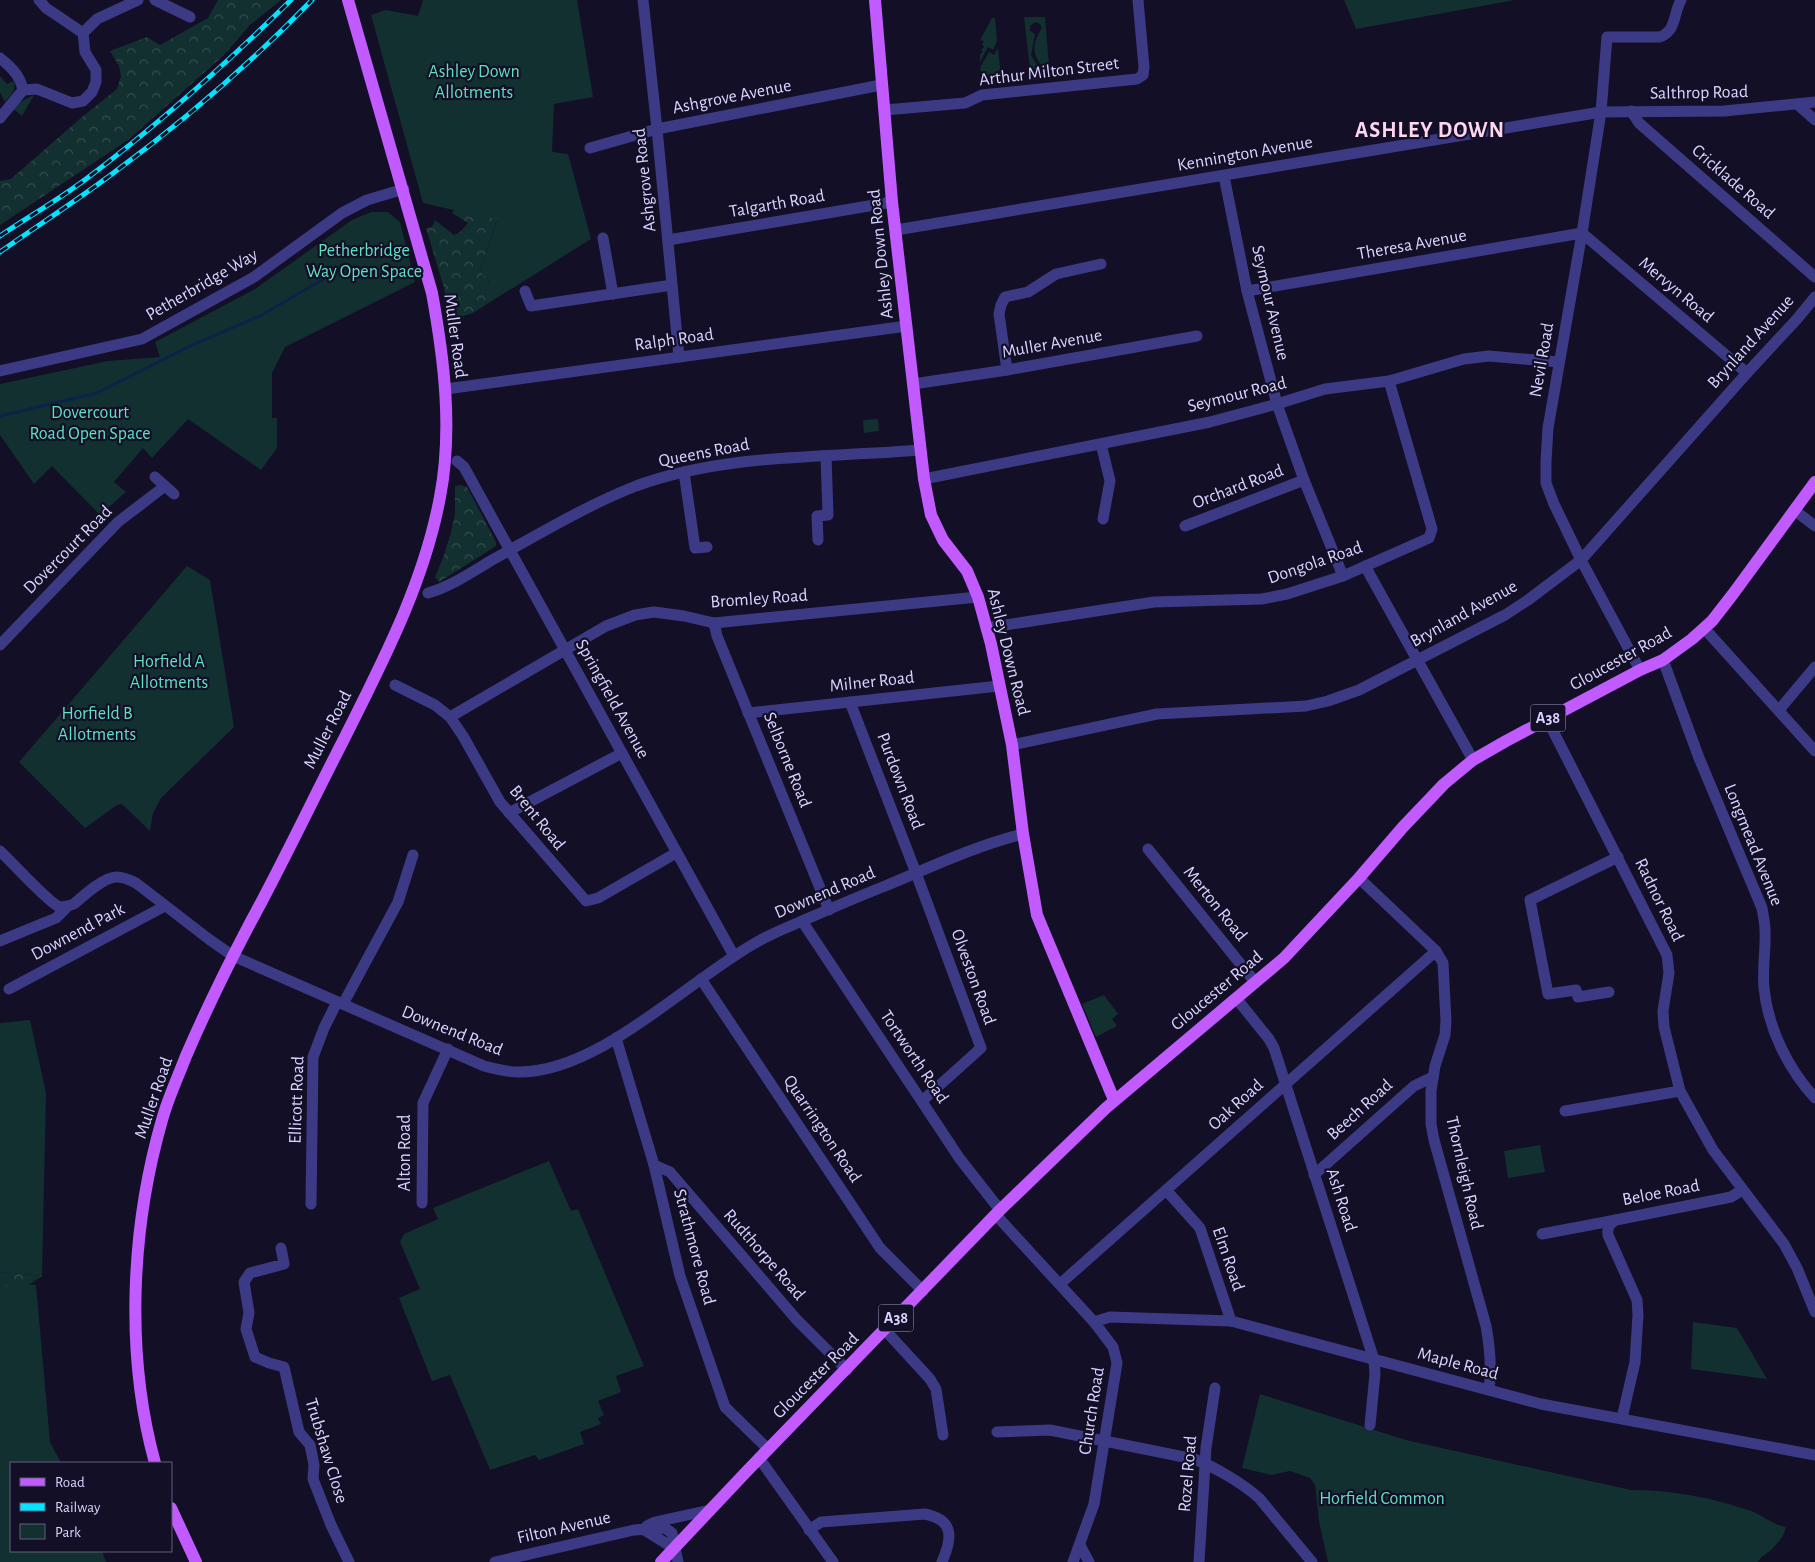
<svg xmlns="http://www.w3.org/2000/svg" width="1815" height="1562" font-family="'Alegreya Sans',sans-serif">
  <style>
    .green { fill: #12302f; fill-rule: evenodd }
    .forest { fill: url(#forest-crowns) }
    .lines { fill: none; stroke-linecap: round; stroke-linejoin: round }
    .stream { stroke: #0c2248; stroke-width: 3 }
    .minor { stroke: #3d3a85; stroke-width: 11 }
    .major { stroke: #c25bff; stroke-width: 12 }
    .rail-casing { stroke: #00e5ff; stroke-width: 5 }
    .rail { stroke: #130f26; stroke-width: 3; stroke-dasharray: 9; stroke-linecap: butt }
    .labels { text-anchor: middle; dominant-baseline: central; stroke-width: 4.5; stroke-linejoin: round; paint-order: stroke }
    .shield { fill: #130f26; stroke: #9e99be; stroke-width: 1 }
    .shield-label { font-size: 16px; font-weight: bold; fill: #d9d4ff }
    .park-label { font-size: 18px; fill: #5fe0c0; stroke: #130f26 }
    .street-label { font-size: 18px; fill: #d9d4ff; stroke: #130f26 }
    .district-label { font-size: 22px; font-weight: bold; letter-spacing: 1px; fill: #ffd6f0; stroke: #130f26 }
  </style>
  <defs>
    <pattern id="forest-crowns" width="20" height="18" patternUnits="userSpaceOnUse" patternTransform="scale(1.25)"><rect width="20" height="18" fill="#12302f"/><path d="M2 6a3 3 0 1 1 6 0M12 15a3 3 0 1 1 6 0" fill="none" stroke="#344d4e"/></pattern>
  </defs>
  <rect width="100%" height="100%" fill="#130f26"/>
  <g class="green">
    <path d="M 423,0 L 577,0 L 593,97 L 554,104 L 552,152 L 568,154 L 591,239 L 487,304 L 485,295 L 489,281 L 480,271 L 497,220 L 423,203 L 371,15 L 386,10 L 418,16 Z"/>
    <path d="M 1344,0 L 1515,0 L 1356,29 Z"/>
    <path d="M 1024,17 L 1045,17 L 1050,78 L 1032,80 L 1031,78 ZM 1035,22 L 1040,24 L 1042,28 C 1031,46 1032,55 1045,70 L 1042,77 L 1038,77 L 1034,73 L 1037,65 L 1031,55 L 1035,34 L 1030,31 L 1030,26 Z"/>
    <path d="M 992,18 L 995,18 L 997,41 L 993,50 L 988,47 L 980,62 L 980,55 L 983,51 L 981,50 L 984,47 L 982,44 L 984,41 L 980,40 Z"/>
    <path d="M 998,48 L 1001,78 L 999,79 L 999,83 L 984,84 L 980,68 L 989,52 L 994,55 Z"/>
    <path d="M 0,76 L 7,84 L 14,81 C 17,91 10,95 5,102 L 0,92 Z"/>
    <path d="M 34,95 L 22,116 L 13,109 L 22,101 Z"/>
    <path d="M 371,212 L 388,212 L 400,222 L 415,282 L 285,347 L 272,373 L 272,418 L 277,418 L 277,448 L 261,470 L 188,419 L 152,458 L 143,448 L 114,482 L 126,492 L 100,515 L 52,466 L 34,484 L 0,435 L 0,384 L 108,361 L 160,357 L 155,342 L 255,289 L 352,220 Z"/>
    <path d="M 878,419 L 879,431 L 864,433 L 863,420 Z"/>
    <path d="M 187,566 L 210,580 L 234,727 L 161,798 L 153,813 L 150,831 L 122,804 L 117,805 L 85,828 L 19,762 Z"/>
    <path d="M 1104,995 L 1118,1014 L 1112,1019 L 1117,1026 L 1096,1037 L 1082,1004 Z"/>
    <path d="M 30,1020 L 46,1093 L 42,1276 L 0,1272 L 0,1023 Z"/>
    <path d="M 1540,1145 L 1545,1172 L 1508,1178 L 1504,1151 Z"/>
    <path d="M 549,1161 L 571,1211 L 578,1209 L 644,1366 L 616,1376 L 621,1392 L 598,1401 L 604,1415 L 598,1418 L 601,1424 L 580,1432 L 584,1444 L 539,1460 L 535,1455 L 490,1470 L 450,1375 L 432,1381 L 399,1298 L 420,1289 L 400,1242 L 404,1234 L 438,1219 L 433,1208 Z"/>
    <path d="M 0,1281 L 36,1285 L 50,1442 L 61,1463 L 11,1463 L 11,1551 L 102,1551 L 106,1562 L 0,1562 Z"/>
    <path d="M 1693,1322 L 1737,1328 L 1767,1379 L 1691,1369 Z"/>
    <path d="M 1260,1394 L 1406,1440 L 1631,1490 C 1671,1490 1710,1497 1748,1510 C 1762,1514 1772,1525 1786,1527 C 1784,1536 1778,1544 1770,1551 C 1765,1555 1761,1556 1758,1562 L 1328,1562 L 1319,1521 L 1315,1485 L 1310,1478 L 1290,1471 L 1271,1475 L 1242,1468 Z"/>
  </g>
  <g class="forest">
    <path d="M 218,0 L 281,0 L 250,25 L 224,55 L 128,140 L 0,225 L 0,181 L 11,179 L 82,117 L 117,89 L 121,76 L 119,66 L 110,51 L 147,37 L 160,45 L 208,18 Z"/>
    <path d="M 454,210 L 497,219 L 480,271 L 489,281 L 485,295 L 487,304 L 473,313 L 451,320 L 444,288 L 426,228 L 432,227 L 435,220 L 454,235 L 460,232 L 468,223 L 452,213 Z"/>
    <path d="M 461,485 L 467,487 L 496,542 L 496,546 L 439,582 L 435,577 L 444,555 L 451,532 L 455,514 L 455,486 Z"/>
    <path d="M 0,1272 L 42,1276 L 24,1288 L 0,1285 Z"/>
  </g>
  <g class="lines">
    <path class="stream" d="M 0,416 L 97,393 L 190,346 L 262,315 L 344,267 L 362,279"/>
    <g class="minor">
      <path d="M 39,0 L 46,8 L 83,33"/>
      <path d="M 155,0 L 190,17"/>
      <path d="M 643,0 L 657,129 L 679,357"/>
      <path d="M 0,58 C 11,67 20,75 23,90 L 0,118"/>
      <path d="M 23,90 L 37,89 L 72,103 L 83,101 L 92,92 L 96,82 L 96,70 L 85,52 L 83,33 L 97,19 L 138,0"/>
      <path d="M 1798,105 L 1815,120"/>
      <path d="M 885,110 L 965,103 L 982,95 L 1137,79 L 1143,75 L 1144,67 L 1138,0"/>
      <path d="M 1631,111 L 1639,123 L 1815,277"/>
      <path d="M 590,148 L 657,129 L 881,85"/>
      <path d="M 1224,176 L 1247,291 L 1277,404 L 1304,480 L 1343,576"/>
      <path d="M 896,230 L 1601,112 L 1724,111 L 1815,102"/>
      <path d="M 603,238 L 613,294"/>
      <path d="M 668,240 L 892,202"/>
      <path d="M 525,291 L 531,306 L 672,285"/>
      <path d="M 1247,291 L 1582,233 L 1747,373"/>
      <path d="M 1007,370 L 999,314 L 1001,305 L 1005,297 L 1028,292 L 1056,274 L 1101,264"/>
      <path d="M 0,371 L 142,339 L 254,277 L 342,213 L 367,200 L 404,189"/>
      <path d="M 913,384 L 1007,370 L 1197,336"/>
      <path d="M 446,389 L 907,326"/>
      <path d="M 1101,444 L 1110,481 L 1103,519"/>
      <path d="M 457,461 L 464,467 L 734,956"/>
      <path d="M 684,472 L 695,548 L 707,547"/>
      <path d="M 155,477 L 174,494"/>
      <path d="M 924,479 L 1210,422 L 1277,404 L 1325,389 L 1389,381 L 1464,359 L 1489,356 L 1559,362"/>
      <path d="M 1794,510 L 1815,526"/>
      <path d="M 1185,526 L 1304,480"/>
      <path d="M 818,540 L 817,516 L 828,515 L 826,456"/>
      <path d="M 1365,566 L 1473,760"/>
      <path d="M 428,593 C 450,587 472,572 492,560 C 539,534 585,506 636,486 C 727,453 826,458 920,450"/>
      <path d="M 714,623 L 717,636 L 829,910"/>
      <path d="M 986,628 L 1154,602 L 1262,599 L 1287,594 L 1343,576 L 1429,538 L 1432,529 L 1389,381"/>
      <path d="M 1704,628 L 1815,751"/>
      <path d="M 0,645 L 118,522 L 165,486"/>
      <path d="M 1663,660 L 1699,758 L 1762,908 C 1763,915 1765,923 1765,930 C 1766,950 1762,969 1764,988 C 1768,1028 1788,1069 1815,1098"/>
      <path d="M 1640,670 L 1581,560 L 1554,504 L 1546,483 L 1546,461 L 1548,428 L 1582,233 L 1601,112 L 1607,37 L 1660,37 C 1677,30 1673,14 1681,0"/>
      <path d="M 395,685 L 435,705 L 450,717 L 463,736 L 500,802 L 586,901 L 598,898 L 676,853"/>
      <path d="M 850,702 L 916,873 L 981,1048 L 922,1101"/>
      <path d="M 1779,710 L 1815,667"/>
      <path d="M 748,713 L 999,686"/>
      <path d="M 450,717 L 606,626 L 635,615 L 654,612 L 684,616 L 714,623 L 978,597"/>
      <path d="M 1547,719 L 1667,955 L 1669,973 L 1663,1011 L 1664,1027 L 1680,1091 L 1713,1150 L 1784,1244 L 1797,1268 L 1815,1312"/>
      <path d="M 1012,745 L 1157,714 L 1306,706 L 1328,701 L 1359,690 L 1505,615 L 1528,600 L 1581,560 L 1747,373 L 1797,319 L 1815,297"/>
      <path d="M 509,813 L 622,753"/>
      <path d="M 1148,849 L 1255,982"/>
      <path d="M 0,851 C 11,861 47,901 58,906 C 63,908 69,906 74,904 C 83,896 105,876 117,877 C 124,877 130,880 136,883 L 210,940 L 233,956 L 484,1066 C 496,1069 506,1072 518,1072 C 599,1073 688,980 757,942 C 774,932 791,926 809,918 C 834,907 860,896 885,886 C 931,867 975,846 1023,834"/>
      <path d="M 1359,878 L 1436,951 L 1443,963 L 1446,1021 L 1445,1035 L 1435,1066 L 1431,1091 L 1431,1124 L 1434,1140 L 1486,1326 C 1490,1348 1492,1368 1489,1390"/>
      <path d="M 802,921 L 960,1159 L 1000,1210"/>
      <path d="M 0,941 L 56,918 L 68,906"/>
      <path d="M 701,979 L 880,1248 L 923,1291"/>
      <path d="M 9,989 L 165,906"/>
      <path d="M 1609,992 L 1578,997 L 1576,990 L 1548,994 L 1530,900 L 1618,857"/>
      <path d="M 1236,998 L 1269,1039 L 1274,1048 L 1374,1360 L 1375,1374 L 1370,1425"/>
      <path d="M 343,1004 L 398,902 L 413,855"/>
      <path d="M 616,1038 L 654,1165 L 680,1276 L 725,1407 L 768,1449"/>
      <path d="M 1565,1111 L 1680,1091"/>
      <path d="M 654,1165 L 670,1172 L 797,1320 L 847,1370"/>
      <path d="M 1314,1175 L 1414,1086 L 1433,1077"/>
      <path d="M 1166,1190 L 1200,1228 L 1231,1321"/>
      <path d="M 422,1203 L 423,1103 L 448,1049"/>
      <path d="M 311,1204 L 313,1057 L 324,1028 L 337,1002"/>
      <path d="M 996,1215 L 1094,1322 L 1113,1347 L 1117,1363 L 1094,1504 L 1073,1562"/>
      <path d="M 1542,1234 L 1616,1220"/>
      <path d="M 281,1248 L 284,1264 L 250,1273 L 244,1282 L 249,1313 L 246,1329 L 255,1357 L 269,1363 L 284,1367 L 299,1432 L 310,1445 L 314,1465 L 313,1479 L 331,1525 L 349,1562"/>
      <path d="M 1060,1284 L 1436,951"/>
      <path d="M 1094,1322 L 1110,1317 L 1231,1321 L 1541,1404 L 1815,1455"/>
      <path d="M 885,1330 L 930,1379 L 936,1389 L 943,1435"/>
      <path d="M 1622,1418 L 1635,1362 L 1638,1315 L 1637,1300 L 1608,1235 C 1607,1227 1609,1224 1616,1220 L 1731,1197 L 1742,1190"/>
      <path d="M 997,1432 L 1050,1430 L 1194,1459 C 1215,1467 1242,1483 1259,1498 L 1312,1562"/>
      <path d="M 759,1458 L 833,1562"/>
      <path d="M 647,1526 L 655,1522 L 710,1510"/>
      <path d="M 643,1529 L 675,1549"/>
      <path d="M 809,1530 L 821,1522 L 925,1514 C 955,1520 952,1539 942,1562"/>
      <path d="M 1080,1545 L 1089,1562"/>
      <path d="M 495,1562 L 634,1530 L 665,1528 L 672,1533 L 678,1562"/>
      <path d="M 1199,1562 L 1206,1448 L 1215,1388"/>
    </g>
    <g class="major">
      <path d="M 875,0 L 892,202 L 924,479 L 931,515 L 943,540 L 967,571 L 978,597 L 991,644 L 1012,745 L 1023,834 L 1037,915 L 1114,1100"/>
      <path d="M 155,1463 C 125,1354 131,1228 162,1120 C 168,1098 178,1077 186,1056 C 205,1012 226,969 248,927 C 282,865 312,801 344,739 C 383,661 424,583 440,497 C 453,430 444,359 432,293 L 348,0"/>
      <path d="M 171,1508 L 196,1562"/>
      <path d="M 661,1562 L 747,1471 L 1000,1210 L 1106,1108 L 1284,958 L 1359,878 L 1403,827 L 1444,784 L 1473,760 L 1506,741 L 1640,670 L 1663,660 L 1692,639 L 1712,621 L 1733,594 L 1815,482"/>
    </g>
    <defs>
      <g id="rail">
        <path d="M 0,236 C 28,217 58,200 86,179 C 159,124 226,64 291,0"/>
        <path d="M 0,252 C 37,226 76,201 112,174 C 183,122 251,63 312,0"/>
      </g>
    </defs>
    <use href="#rail" class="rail-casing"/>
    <use href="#rail" class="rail"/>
  </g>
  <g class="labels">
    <g class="shield">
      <rect x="1530.5" y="704.5" width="35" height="27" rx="4"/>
      <rect x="878.5" y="1304.5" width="35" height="27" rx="4"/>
    </g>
    <g class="shield-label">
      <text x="1548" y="718">A38</text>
      <text x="896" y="1318">A38</text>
    </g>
    <g class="park-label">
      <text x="474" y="72">Ashley Down<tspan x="474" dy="21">Allotments</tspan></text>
      <text x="364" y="251">Petherbridge<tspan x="364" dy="21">Way Open Space</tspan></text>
      <text x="90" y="413">Dovercourt<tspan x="90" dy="21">Road Open Space</tspan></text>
      <text x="169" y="662">Horfield A<tspan x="169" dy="21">Allotments</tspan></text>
      <text x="97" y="714">Horfield B<tspan x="97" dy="21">Allotments</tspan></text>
      <text x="1382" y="1499">Horfield Common</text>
    </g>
    <g class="street-label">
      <text transform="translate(1049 72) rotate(-7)">Arthur Milton Street</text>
      <text transform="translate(1699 93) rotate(-1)">Salthrop Road</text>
      <text transform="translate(732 97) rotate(-11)">Ashgrove Avenue</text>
      <text transform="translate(1245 154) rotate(-10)">Kennington Avenue</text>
      <text transform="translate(645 180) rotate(-96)">Ashgrove Road</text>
      <text transform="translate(1733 182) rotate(41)">Cricklade Road</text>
      <text transform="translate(777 204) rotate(-10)">Talgarth Road</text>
      <text transform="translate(1412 245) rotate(-10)">Theresa Avenue</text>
      <text transform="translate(881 254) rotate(-96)">Ashley Down Road</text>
      <text transform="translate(202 285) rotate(-30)">Petherbridge Way</text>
      <text transform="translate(1676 290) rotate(40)">Mervyn Road</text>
      <text transform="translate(1270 303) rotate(77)">Seymour Avenue</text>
      <text transform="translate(455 336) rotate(82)">Muller Road</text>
      <text transform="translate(674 340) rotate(-8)">Ralph Road</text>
      <text transform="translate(1751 342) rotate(-48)">Brynland Avenue</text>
      <text transform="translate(1052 344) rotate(-10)">Muller Avenue</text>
      <text transform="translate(1542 360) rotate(-80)">Nevil Road</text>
      <text transform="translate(1237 395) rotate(-14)">Seymour Road</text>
      <text transform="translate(704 453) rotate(-11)">Queens Road</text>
      <text transform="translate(1238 487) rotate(-21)">Orchard Road</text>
      <text transform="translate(68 550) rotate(-45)">Dovercourt Road</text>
      <text transform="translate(1315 563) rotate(-19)">Dongola Road</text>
      <text transform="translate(759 599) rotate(-4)">Bromley Road</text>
      <text transform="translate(1464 614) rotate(-29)">Brynland Avenue</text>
      <text transform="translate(1008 652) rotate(76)">Ashley Down Road</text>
      <text transform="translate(1621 659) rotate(-29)">Gloucester Road</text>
      <text transform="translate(872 682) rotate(-6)">Milner Road</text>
      <text transform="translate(612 699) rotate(61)">Springfield Avenue</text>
      <text transform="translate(328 730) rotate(-63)">Muller Road</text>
      <text transform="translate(787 760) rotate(68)">Selborne Road</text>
      <text transform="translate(900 781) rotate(69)">Purdown Road</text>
      <text transform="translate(537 818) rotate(51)">Brent Road</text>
      <text transform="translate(1753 845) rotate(68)">Longmead Avenue</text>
      <text transform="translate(825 893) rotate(-23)">Downend Road</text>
      <text transform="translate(1659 900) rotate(64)">Radnor Road</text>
      <text transform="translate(1215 904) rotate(51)">Merton Road</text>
      <text transform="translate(78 932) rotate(-28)">Downend Park</text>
      <text transform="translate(973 977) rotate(70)">Olveston Road</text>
      <text transform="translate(1217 991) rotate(-40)">Gloucester Road</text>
      <text transform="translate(452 1031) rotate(22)">Downend Road</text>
      <text transform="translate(914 1057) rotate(56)">Tortworth Road</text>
      <text transform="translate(154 1098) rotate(-71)">Muller Road</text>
      <text transform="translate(297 1100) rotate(-88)">Ellicott Road</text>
      <text transform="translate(1236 1105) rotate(-42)">Oak Road</text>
      <text transform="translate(1360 1110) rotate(-42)">Beech Road</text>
      <text transform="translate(822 1129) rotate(56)">Quarrington Road</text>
      <text transform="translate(405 1153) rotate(-90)">Alton Road</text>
      <text transform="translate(1464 1173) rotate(77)">Thornleigh Road</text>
      <text transform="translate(1661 1193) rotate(-11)">Beloe Road</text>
      <text transform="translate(1341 1200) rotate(72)">Ash Road</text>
      <text transform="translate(694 1247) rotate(75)">Strathmore Road</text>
      <text transform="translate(764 1255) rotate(49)">Rudthorpe Road</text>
      <text transform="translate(1228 1259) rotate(71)">Elm Road</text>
      <text transform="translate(1458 1364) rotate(15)">Maple Road</text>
      <text transform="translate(816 1376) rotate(-45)">Gloucester Road</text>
      <text transform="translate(1092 1411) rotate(-81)">Church Road</text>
      <text transform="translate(326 1451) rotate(73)">Trubshaw Close</text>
      <text transform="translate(1188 1474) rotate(-85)">Rozel Road</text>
      <text transform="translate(564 1528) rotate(-13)">Filton Avenue</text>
    </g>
    <g class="district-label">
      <text x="1430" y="130">ASHLEY DOWN</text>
    </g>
  </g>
  <rect x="10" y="1462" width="162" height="90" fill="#130f26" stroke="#625e7d"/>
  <rect x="20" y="1478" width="25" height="8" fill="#c25bff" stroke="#625e7d"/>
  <text x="55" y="1487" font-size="15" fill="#d9d4ff">Road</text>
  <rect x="20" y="1503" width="25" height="8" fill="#00e5ff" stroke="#625e7d"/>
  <text x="55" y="1512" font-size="15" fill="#d9d4ff">Railway</text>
  <rect x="20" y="1524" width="25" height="15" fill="#12302f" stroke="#625e7d"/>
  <text x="55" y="1537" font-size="15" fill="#d9d4ff">Park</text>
</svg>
